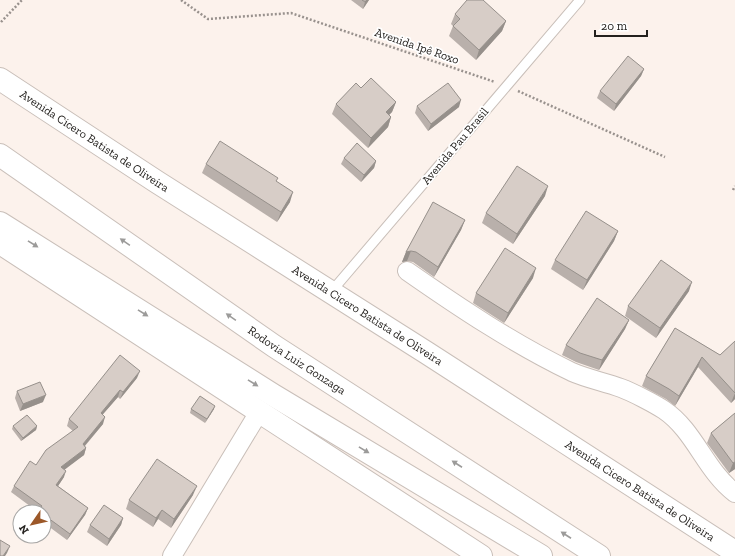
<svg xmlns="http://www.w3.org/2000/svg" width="735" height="556" font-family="'Zilla Slab',serif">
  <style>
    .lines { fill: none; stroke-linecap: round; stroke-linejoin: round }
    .service-casing { stroke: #c9bfb9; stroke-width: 11 }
    .minor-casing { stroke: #c9bfb9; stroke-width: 20 }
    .secondary-casing { stroke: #c9bfb9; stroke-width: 24 }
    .trunk-casing { stroke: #c9bfb9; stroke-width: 24 }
    .path { stroke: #99928e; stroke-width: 2.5; stroke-dasharray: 2 2; stroke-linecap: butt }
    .service { stroke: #fff; stroke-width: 9 }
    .minor { stroke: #fff; stroke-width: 18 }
    .secondary { stroke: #fff; stroke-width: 22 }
    .trunk { stroke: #fff; stroke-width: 22 }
    .wall { fill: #b9b0ab }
    .shaded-wall { fill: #96908b }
    .building { fill: #d7cdc7; stroke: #96908b }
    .oneway { fill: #9c9b9a }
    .labels { text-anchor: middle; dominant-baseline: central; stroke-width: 3.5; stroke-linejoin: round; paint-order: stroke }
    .street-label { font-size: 12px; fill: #24211e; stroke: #fff }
  </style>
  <rect width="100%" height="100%" fill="#fcf2ec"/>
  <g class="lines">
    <defs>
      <path id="service" d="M 331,292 L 580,0"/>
      <g id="minor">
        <path d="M 407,271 C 460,308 514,344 572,372 C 588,379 605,382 621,388 C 632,392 655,404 664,410 C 695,431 705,470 735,493"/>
        <path d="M 172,556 L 259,412"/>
      </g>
      <g id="secondary">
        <path id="s1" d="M 0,79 L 157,182 L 427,353 L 735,552"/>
        <path d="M 0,243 L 481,556"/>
      </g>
      <g id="trunk">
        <path id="s2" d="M 0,155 L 274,346 L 599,556"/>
        <path d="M 0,223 L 273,395 L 541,556"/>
      </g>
    </defs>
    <use href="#service" class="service-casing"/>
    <use href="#minor" class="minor-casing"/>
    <use href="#secondary" class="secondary-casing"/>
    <use href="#trunk" class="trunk-casing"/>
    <g class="path">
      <path d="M 181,0 L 208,19 L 291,13 L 495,82"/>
      <path d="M 1,22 L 22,0"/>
      <path d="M 518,91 L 665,157"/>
      <path d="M 733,190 L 735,186"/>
    </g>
    <use href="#service" class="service"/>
    <use href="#minor" class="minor"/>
    <use href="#secondary" class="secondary"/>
    <use href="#trunk" class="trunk"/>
  </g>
  <g class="wall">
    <path d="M 351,0 L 369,0 L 363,9 Z"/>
    <path d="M 455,14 L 506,21 L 502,31 L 476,60 L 449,36 L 453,26 L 451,24 Z"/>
    <path d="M 644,69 L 641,76 L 614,111 L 597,98 L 600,91 Z"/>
    <path d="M 361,88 L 396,102 L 392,112 L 389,115 L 391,117 L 388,127 L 368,148 L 332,114 L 336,104 Z"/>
    <path d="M 417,106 L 459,107 L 428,131 L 415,113 Z"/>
    <path d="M 344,158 L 376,161 L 374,168 L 361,182 L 341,164 Z"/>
    <path d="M 206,164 L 277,182 L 290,202 L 277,222 L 202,173 Z"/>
    <path d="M 545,196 L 513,244 L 482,223 L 486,213 Z"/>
    <path d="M 465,220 L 461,230 L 434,277 L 413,262 L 407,261 L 402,262 L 406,252 Z"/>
    <path d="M 618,231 L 614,241 L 583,290 L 551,269 L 555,260 Z"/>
    <path d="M 533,278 L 504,323 L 473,303 L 476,293 Z"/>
    <path d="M 689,291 L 656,338 L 625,316 L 628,306 Z"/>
    <path d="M 629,320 L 625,329 L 599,370 L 576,362 L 562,355 L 566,345 Z"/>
    <path d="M 675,328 L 720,355 L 735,341 L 735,399 L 731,403 L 698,367 L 675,406 L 666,399 L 642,386 L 646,376 Z"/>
    <path d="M 137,378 L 120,399 L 118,397 L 102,415 L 103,424 L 85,446 L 86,448 L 84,455 L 64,469 L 64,477 L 58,486 L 88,508 L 85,515 L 67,540 L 44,523 L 44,512 L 38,512 L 11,492 L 14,486 L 73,431 L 67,426 L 69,419 Z"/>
    <path d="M 17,391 L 43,402 L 20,411 L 15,398 Z"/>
    <path d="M 191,409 L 214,409 L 205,423 L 190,413 Z"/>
    <path d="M 735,413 L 735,469 L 729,473 L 707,443 L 711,433 Z"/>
    <path d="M 13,426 L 37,426 L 36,430 L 21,441 L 12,429 Z"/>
    <path d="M 193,495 L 171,528 L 158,519 L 153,527 L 126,509 L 129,500 Z"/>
    <path d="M 123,518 L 121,525 L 107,546 L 87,532 L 90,525 Z"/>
  </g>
  <g class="shaded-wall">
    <path d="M 367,0 L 369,0 L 363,9 L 365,2 Z"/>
    <path d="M 506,21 L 502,31 L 476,60 L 479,50 Z"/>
    <path d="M 644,69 L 641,76 L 614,111 L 616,104 Z"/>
    <path d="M 461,100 L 459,107 L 428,131 L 431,124 Z"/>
    <path d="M 396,102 L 392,112 L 382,122 L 386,112 Z"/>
    <path d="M 391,117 L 388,127 L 368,148 L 371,138 Z"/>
    <path d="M 376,161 L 374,168 L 361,182 L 364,175 Z"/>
    <path d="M 548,186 L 545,196 L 513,244 L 517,234 Z"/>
    <path d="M 293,192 L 290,202 L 277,222 L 281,212 Z"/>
    <path d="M 465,220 L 461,230 L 434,277 L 438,267 Z"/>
    <path d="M 618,231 L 614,241 L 583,290 L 587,280 Z"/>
    <path d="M 411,251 L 407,261 L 402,262 L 406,252 Z"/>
    <path d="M 536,268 L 533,278 L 504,323 L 508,313 Z"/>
    <path d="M 692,282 L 689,291 L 656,338 L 660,328 Z"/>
    <path d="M 629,320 L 625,329 L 599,370 L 602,360 Z"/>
    <path d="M 702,357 L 698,367 L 675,406 L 679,396 Z"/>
    <path d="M 140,371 L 137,378 L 120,399 L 123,392 Z"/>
    <path d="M 120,390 L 118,397 L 98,420 L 101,413 Z"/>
    <path d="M 735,393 L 735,399 L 731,403 Z"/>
    <path d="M 46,395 L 43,402 L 20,411 L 23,404 Z"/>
    <path d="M 215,406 L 214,409 L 205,423 L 207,419 Z"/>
    <path d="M 105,417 L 103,424 L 81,450 L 83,444 Z"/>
    <path d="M 37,426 L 36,430 L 21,441 L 23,438 Z"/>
    <path d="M 86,448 L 84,455 L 59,474 L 61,467 Z"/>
    <path d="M 735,462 L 735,469 L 729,473 L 733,463 Z"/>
    <path d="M 66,471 L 64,477 L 54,492 L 56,485 Z"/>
    <path d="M 197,486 L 193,495 L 171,528 L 174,519 Z"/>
    <path d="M 88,508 L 85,515 L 67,540 L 70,534 Z"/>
    <path d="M 162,510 L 158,519 L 153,527 L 156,518 Z"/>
    <path d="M 123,518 L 121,525 L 107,546 L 109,539 Z"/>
    <path d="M 10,546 L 7,553 L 5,556 L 3,556 Z"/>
  </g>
  <g class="building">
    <path d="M 362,0 L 367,0 L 365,2 Z"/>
    <path d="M 467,0 L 483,0 L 506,21 L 479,50 L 453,26 L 460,19 L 455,14 Z"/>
    <path d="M 628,56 L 644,69 L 616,104 L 600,91 Z"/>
    <path d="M 371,78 L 396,102 L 386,112 L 391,117 L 371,138 L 336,104 L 356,83 L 361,88 Z"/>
    <path d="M 448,83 L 461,100 L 431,124 L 417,106 Z"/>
    <path d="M 220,141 L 278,178 L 276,181 L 293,192 L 281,212 L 206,164 Z"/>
    <path d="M 357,143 L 376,161 L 364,175 L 344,158 Z"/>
    <path d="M 517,166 L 548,186 L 517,234 L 486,213 Z"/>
    <path d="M 433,202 L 465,220 L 438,267 L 416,252 L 411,251 L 406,252 Z"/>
    <path d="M 586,211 L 618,231 L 587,280 L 555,260 Z"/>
    <path d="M 505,248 L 536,268 L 508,313 L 476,293 Z"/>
    <path d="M 661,260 L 692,282 L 660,328 L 628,306 Z"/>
    <path d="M 597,298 L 629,320 L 602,360 L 580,353 L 566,345 Z"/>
    <path d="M 675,328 L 720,355 L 735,341 L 735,393 L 702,357 L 679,396 L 669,389 L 646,376 Z"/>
    <path d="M 120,355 L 140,371 L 123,392 L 120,390 L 101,413 L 105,417 L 83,444 L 86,448 L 61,467 L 66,471 L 56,485 L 88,508 L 70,534 L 44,515 L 44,512 L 39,512 L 38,511 L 42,506 L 14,486 L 30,461 L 36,465 L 46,450 L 78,427 L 69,419 Z"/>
    <path d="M 40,382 L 46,395 L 23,404 L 17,391 Z"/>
    <path d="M 200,396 L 215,406 L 207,419 L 191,409 Z"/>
    <path d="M 735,413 L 735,462 L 733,463 L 711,433 Z"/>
    <path d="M 27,415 L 37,426 L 23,438 L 13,426 Z"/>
    <path d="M 157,459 L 197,486 L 174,519 L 162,510 L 156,518 L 129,500 Z"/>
    <path d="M 104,505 L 123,518 L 109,539 L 90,525 Z"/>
    <path d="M 0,540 L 10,546 L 3,556 L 0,556 Z"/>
  </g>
  <defs><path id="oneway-solid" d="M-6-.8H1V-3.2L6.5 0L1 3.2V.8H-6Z"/></defs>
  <g class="oneway">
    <use href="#oneway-solid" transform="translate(125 242) rotate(-145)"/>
    <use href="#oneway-solid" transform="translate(33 244) rotate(32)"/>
    <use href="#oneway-solid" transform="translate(143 313) rotate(32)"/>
    <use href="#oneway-solid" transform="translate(231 317) rotate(-145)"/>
    <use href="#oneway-solid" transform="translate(253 383) rotate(32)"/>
    <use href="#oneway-solid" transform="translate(364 450) rotate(31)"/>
    <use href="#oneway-solid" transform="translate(457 464) rotate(-147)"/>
    <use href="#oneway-solid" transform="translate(566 535) rotate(-147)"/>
  </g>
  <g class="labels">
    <g class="street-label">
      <text transform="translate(417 46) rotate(19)">Avenida Ipê Roxo</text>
      <text stroke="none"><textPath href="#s1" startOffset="113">Avenida Cicero Batista de Oliveira</textPath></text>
      <text transform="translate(455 146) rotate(-50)">Avenida Pau Brasil</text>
      <text stroke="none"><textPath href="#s1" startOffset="437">Avenida Cicero Batista de Oliveira</textPath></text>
      <text stroke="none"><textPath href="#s2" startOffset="361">Rodovia Luiz Gonzaga</textPath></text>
      <text stroke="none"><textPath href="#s1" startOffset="761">Avenida Cicero Batista de Oliveira</textPath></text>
    </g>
  </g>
  <g transform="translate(32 524) rotate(236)"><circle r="19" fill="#ffffff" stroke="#a7a6a5"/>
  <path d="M0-3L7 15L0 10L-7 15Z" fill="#9c5829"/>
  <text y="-6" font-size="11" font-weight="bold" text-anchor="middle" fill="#24211e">N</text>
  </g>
  <path d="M595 30v6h52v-6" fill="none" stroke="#24211e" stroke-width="2"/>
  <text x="601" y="30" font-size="12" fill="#24211e" stroke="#ffffff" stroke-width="3" paint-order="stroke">20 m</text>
</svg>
